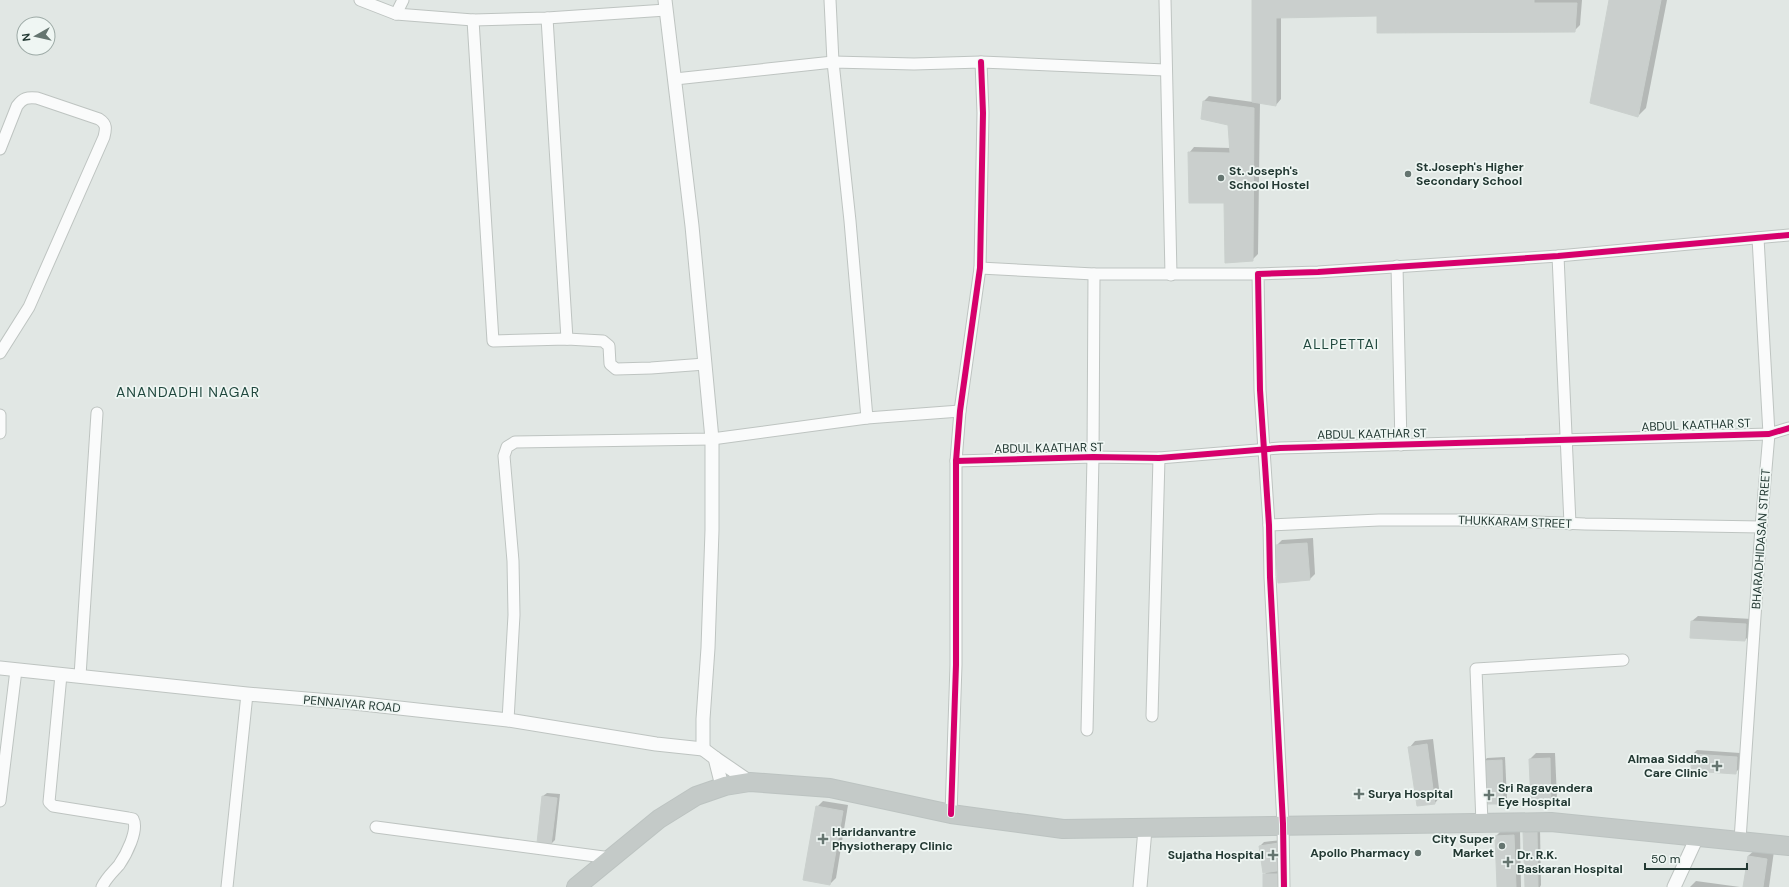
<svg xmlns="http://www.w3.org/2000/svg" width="1789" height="887" font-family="'DM Sans',sans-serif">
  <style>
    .shadow { fill: #0003 }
    .building { fill: #cacfcd; stroke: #cad0cd }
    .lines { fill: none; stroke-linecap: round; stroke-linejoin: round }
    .minor-casing { stroke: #bec4c1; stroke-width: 13 }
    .tertiary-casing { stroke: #bec4c1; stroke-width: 15 }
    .trunk-casing { stroke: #bcc3c1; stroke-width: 20 }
    .minor { stroke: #fafbfb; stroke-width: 11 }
    .tertiary { stroke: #fafbfb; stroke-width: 13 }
    .trunk { stroke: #c4cac8; stroke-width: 18 }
    .cycleway-casing { stroke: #eff6f3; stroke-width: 8 }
    .cycleway { stroke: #d6006c; stroke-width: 6 }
    .poi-dot { fill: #657570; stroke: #eff6f3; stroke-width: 1.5 }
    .labels { text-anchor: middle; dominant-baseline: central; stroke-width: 3.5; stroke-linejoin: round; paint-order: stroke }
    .poi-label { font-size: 12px; font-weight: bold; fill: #223832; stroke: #eff6f3; text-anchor: start }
    .street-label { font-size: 12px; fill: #223832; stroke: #eff6f3 }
    .quarter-label { font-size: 14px; letter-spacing: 1px; fill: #20483e; stroke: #eff6f3 }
  </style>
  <rect width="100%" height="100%" fill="#e1e7e4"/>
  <g class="shadow">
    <path d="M 1253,0 L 1582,0 L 1580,25 L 1574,31 L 1378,15 L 1281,16 L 1281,99 L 1276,105 L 1260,102 L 1258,254 L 1252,260 L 1225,202 L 1189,153 L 1194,147 L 1230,148 L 1229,124 L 1204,101 L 1209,96 L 1253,102 Z"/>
    <path d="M 1610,0 L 1667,0 L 1646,108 L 1638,116 Z"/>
    <path d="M 1313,538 L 1315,574 L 1310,579 L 1276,546 L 1282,540 Z"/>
    <path d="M 1698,616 L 1752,619 L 1751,634 L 1745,640 L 1692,621 Z"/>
    <path d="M 1433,739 L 1440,797 L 1435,803 L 1410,747 L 1415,741 Z"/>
    <path d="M 1697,750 L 1740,753 L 1739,769 L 1735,773 L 1692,770 L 1693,754 Z"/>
    <path d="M 1536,753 L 1555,753 L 1557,798 L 1551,804 L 1532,805 L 1530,759 Z"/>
    <path d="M 1505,757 L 1507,799 L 1503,803 L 1484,761 L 1487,758 Z"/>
    <path d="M 547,793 L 560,794 L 555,840 L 551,844 L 543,796 Z"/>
    <path d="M 823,801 L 848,805 L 836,878 L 830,884 L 817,807 Z"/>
    <path d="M 1528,828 L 1540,828 L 1541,885 L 1540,887 L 1526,887 L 1524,832 Z"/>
    <path d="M 1502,830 L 1520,830 L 1521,887 L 1498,887 L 1496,836 Z"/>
    <path d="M 1282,840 L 1275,871 L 1284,871 L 1264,887 L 1264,875 L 1268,871 L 1260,846 L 1264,842 Z"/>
    <path d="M 1756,849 L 1774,851 L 1769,887 L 1744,887 L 1748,856 Z"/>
    <path d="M 1696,881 L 1740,887 L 1690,887 Z"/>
  </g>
  <g class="building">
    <path d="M 1252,0 L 1534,0 L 1534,3 L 1577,3 L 1575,32 L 1377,33 L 1377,16 L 1276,18 L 1276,106 L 1252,102 Z"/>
    <path d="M 1609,0 L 1661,0 L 1638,117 L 1590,103 Z"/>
    <path d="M 1203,101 L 1254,108 L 1253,261 L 1225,263 L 1224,203 L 1189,203 L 1188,152 L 1230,153 L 1228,125 L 1201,119 Z"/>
    <path d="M 1307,543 L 1310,580 L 1278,583 L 1275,545 Z"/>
    <path d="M 1691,621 L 1746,624 L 1745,641 L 1690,638 Z"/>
    <path d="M 1427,744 L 1435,804 L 1417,806 L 1408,747 Z"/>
    <path d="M 1692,754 L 1737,757 L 1736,774 L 1691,771 Z"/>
    <path d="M 1550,758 L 1551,805 L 1531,806 L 1529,759 Z"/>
    <path d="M 1502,760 L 1503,804 L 1485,804 L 1483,761 Z"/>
    <path d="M 542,796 L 557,798 L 551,845 L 537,843 Z"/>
    <path d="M 816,806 L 843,811 L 830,885 L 803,880 Z"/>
    <path d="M 1537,831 L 1538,887 L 1525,887 L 1523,832 Z"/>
    <path d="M 1514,835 L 1516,887 L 1497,887 L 1495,836 Z"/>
    <path d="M 1279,843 L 1283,870 L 1263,873 L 1259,846 Z"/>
    <path d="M 1748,856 L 1767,859 L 1763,887 L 1743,887 Z"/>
    <rect x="1263" y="874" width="17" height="13"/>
  </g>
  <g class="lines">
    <defs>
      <g id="minor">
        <path d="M 360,0 L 396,14 L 473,20 L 547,18 L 666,10"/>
        <path d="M 830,0 L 833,62 L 850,221 L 867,418"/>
        <path d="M 1165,0 L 1171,275"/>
        <path d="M 396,14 L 403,0"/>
        <path d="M 547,18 L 567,339"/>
        <path d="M 473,20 L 493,341 L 567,339 L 603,341 L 609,346 L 610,364 L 616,369 L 651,368 L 705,364"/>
        <path d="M 675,79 L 833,62 L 914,64 L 981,62 L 1165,70"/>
        <path d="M 0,149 L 17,106 C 23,98 27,97 37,98 L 99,119 C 107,124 106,129 104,137 L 29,307 L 0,353"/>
        <path d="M 1558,256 L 1570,524"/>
        <path d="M 1397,266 L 1401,445"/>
        <path d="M 980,268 L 1094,274 L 1258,274"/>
        <path d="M 0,415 L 0,433"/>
        <path d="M 956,461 L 1093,457 L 1159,458 L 1280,448 L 1769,434 L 1789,428"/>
        <path d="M 1269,525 L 1379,520 L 1485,520 L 1585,524 L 1761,527"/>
        <path d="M 61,675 L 49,802 L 53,806 L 128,818 L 133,819 C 139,830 126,855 119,865 C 113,872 106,878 102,887"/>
        <path d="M 80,676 L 97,413"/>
        <path d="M 1152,716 L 1159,458"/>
        <path d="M 508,720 L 514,615 L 513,561 L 504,456 L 507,447 L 515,442 L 712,439 L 867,418 L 960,411"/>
        <path d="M 1087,730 L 1093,457 L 1094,274"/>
        <path d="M 0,801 L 16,670"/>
        <path d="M 951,814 L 956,665 L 956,461 L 960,411 L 980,268 L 983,113 L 981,62"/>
        <path d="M 1482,823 L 1476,669 L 1623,660"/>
        <path d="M 376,827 L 611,858"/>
        <path d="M 1740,840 L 1761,527 L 1769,434 L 1758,238"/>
        <path d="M 227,887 L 247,694"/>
        <path d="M 1284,887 L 1283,824 L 1270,577 L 1269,525 L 1260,390 L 1258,274 L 1318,272 L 1558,256 L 1789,235"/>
      </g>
      <g id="tertiary">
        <path d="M 665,0 L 692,226 L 712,439 L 712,530 L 708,648 L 703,719 L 703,749"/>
        <path d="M 0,668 L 247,694 L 354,703 L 508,720 L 656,744 L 703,749"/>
        <path d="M 703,749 L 715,758 L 721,782 L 720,788"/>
        <path d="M 715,758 L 750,782"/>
        <path d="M 1140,887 L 1145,829"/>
        <path d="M 1674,887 L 1698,835"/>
      </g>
      <path id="trunk" d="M 576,887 L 659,819 L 696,796 L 725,786 L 750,782 L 830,788 L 951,814 L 1063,829 L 1551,822 L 1789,846"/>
    </defs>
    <use href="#minor" class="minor-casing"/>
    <use href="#tertiary" class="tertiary-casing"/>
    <use href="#trunk" class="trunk-casing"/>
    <use href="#minor" class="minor"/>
    <use href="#tertiary" class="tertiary"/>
    <use href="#trunk" class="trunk"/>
    <defs>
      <g id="cycleway">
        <path d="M 956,461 L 1093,457 L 1159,458 L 1280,448 L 1769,434 L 1789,428"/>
        <path d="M 951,814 L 956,665 L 956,461 L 960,411 L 980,268 L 983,113 L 981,62"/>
        <path d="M 1284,887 L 1283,824 L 1270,577 L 1269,525 L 1260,390 L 1258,274 L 1318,272 L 1558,256 L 1789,235"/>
      </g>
    </defs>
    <use href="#cycleway" class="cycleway-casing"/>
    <use href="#cycleway" class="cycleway"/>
  </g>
  <g class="poi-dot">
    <circle cx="1408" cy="174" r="4"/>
    <circle cx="1221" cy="178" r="4"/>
    <path d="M1715 760h4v4h4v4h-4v4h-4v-4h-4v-4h4z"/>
    <path d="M1357 788h4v4h4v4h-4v4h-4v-4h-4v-4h4z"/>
    <path d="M1487 789h4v4h4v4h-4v4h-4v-4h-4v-4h4z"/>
    <path d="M821 833h4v4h4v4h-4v4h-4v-4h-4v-4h4z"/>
    <circle cx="1502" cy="846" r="4"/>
    <circle cx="1418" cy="853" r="4"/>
    <path d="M1271 849h4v4h4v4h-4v4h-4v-4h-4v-4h4z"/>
    <path d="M1506 856h4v4h4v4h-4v4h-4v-4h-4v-4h4z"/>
  </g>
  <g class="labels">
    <g class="poi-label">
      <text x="1416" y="167">St.Joseph's Higher<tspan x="1416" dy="14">Secondary School</tspan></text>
      <text x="1229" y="171">St. Joseph's<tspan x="1229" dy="14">School Hostel</tspan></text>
      <text x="1708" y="759" text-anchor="end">Almaa Siddha<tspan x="1708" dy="14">Care Clinic</tspan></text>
      <text x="1498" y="788">Sri Ragavendera<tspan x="1498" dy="14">Eye Hospital</tspan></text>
      <text x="1368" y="794">Surya Hospital</text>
      <text x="832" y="832">Haridanvantre<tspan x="832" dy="14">Physiotherapy Clinic</tspan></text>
      <text x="1494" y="839" text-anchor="end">City Super<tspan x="1494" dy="14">Market</tspan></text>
      <text x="1410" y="853" text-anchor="end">Apollo Pharmacy</text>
      <text x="1264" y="855" text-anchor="end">Sujatha Hospital</text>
      <text x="1517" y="855">Dr. R.K.<tspan x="1517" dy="14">Baskaran Hospital</tspan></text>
    </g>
    <g class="street-label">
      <text transform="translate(1696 425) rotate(-2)">ABDUL KAATHAR ST</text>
      <text transform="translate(1372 434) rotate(-1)">ABDUL KAATHAR ST</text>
      <text transform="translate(1049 448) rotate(-1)">ABDUL KAATHAR ST</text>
      <text transform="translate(1515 522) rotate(2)">THUKKARAM STREET</text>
      <text transform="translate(1761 539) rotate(-86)">BHARADHIDASAN STREET</text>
      <text transform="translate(352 704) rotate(5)">PENNAIYAR ROAD</text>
    </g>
    <g class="quarter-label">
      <text x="1341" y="344">ALLPETTAI</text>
      <text x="188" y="392">ANANDADHI NAGAR</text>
    </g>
  </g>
  <g transform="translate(36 36) rotate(262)"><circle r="19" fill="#eff6f3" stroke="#9daaa6"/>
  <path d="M0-3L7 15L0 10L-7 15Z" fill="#657570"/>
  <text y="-6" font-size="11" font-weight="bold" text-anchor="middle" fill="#223832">N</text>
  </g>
  <path d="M1645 863v6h102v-6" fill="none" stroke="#223832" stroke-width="2"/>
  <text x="1651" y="863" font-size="12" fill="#223832" stroke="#eff6f3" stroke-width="3" paint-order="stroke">50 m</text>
</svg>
